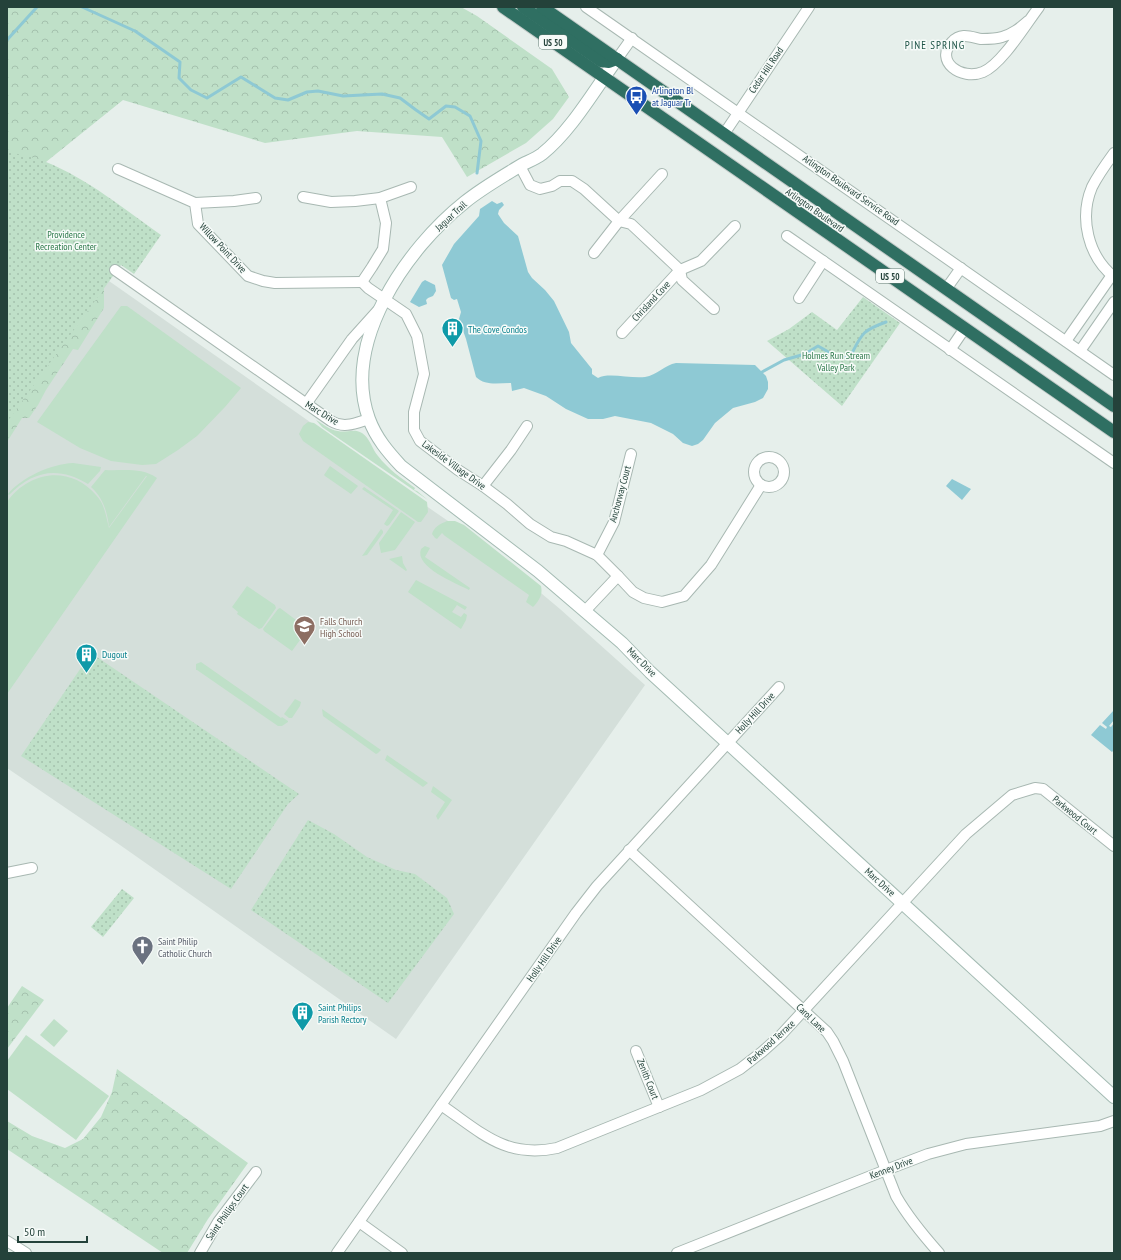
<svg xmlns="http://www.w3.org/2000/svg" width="1121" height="1260" font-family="'PT Sans Narrow',sans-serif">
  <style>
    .built { fill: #d4dfda }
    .grass { fill: #bfe0c8 }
    .forest { fill: url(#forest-crowns) }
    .park { fill: url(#park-dots) }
    .water { fill: #8ec9d4 }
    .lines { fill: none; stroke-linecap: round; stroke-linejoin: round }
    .stream { stroke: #8ec9d4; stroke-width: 3 }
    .street-casing { stroke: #a8b8b2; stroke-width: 12 }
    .secondary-casing { stroke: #a4bbb3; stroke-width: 14 }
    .highway-casing { stroke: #c2cac8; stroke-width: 14 }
    .street { stroke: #fff; stroke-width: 10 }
    .secondary { stroke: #fff; stroke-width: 12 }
    .highway { stroke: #2f6f62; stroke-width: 12 }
    .labels { text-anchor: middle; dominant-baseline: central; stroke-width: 3; stroke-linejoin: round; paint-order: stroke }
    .shield { fill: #f7fbf9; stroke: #637a73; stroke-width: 1 }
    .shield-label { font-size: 9px; font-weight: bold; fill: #24423a }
    .street-label { font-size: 10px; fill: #24423a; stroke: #f7fbf9 }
    .transit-label { font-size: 10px; fill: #164399; stroke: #f7fbf9; text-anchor: start }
    .park-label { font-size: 10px; fill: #2d7a4b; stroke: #f7fbf9 }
    .culture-label { font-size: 10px; fill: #0d838f; stroke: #f7fbf9; text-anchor: start }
    .education-label { font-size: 10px; fill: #785e54; stroke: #f7fbf9; text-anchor: start }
    .worship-label { font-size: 10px; fill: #5b616d; stroke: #f7fbf9; text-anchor: start }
    .neighbourhood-label { font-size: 11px; letter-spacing: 1px; fill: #1f5548; stroke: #f7fbf9 }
  </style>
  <defs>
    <pattern id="forest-crowns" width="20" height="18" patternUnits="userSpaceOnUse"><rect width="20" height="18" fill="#bfe0c8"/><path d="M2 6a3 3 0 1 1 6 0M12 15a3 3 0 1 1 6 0" fill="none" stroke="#a4c1ad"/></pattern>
    <pattern id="park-dots" width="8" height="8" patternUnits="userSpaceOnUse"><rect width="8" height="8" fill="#bfe0c8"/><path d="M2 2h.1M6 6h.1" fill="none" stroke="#a4c1ad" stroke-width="1.8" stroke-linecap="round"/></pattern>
  </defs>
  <rect width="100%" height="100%" fill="#e6efeb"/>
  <path class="built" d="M 109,281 L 417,497 L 416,499 L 451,523 L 517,573 L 560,609 L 645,685 L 396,1039 L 120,845 L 7,768 L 7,420 Z"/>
  <g class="grass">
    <path d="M 121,306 L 127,306 L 241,388 L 225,407 L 197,436 L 178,450 L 156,464 L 142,465 L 111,461 L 80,448 L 37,422 Z"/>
    <path d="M 316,420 C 323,424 330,430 338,431 C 346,433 354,428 362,433 C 370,438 372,449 378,456 C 388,469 401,478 415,488 L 414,490 L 417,491 L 428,500 L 322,427 Z"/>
    <path d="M 308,422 L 314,423 L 427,502 L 428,512 L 421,522 L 418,522 L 303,441 L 299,434 L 303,426 Z"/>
    <path d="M 73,463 L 101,467 L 100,471 L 88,484 C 59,466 33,470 9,495 L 8,494 C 22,477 51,464 73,463 Z"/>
    <path d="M 330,466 L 358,486 L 351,494 L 325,476 L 324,475 Z"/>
    <path d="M 105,470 C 124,471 141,467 157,478 L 155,481 L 153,480 L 155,481 L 7,694 L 7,502 C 29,471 70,465 96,495 C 105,504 106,517 109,528 L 147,476 L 146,476 L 109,527 C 107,511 103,498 91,487 Z"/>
    <path d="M 364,487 L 399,511 L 389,525 L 387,526 L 384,524 L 393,510 L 362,489 Z"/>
    <path d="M 401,512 L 415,522 L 395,550 L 381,553 L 379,543 Z"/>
    <path d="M 447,521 L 455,521 L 464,525 L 541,586 C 543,595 539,601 533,607 L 526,602 L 529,595 L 445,536 L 442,533 L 437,539 L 435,538 L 432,534 C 434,527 440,524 447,521 Z"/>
    <path d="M 381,529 L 383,531 L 383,533 L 367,555 L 362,556 Z"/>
    <path d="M 425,546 L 430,548 L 425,557 L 470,588 L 469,590 C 456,583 414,567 421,549 Z"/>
    <path d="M 402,556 L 403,563 L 407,570 L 406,571 L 389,559 Z"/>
    <path d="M 416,580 L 467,607 L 465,610 L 457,605 L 452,612 L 461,617 L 464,613 L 467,615 L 466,620 L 461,629 L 408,592 Z"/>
    <path d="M 247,586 L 275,605 L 276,608 L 262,628 L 259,629 L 237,614 L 238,612 L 232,607 Z"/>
    <path d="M 280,608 L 308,629 L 292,651 L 264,631 L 263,629 L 278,609 Z"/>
    <path d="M 201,662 L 281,718 L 282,717 L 288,721 L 288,722 L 282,726 L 278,726 L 197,670 L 196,670 L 196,664 Z"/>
    <path d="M 295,699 L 301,702 L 300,706 L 292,718 L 289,718 L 284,714 Z"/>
    <path d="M 322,709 L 381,750 L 378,753 L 376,754 L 323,716 Z"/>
    <path d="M 387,755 L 428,783 L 423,787 L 385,760 Z"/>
    <path d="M 433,786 L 452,800 L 438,820 L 436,816 L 445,802 L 431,792 Z"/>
    <path d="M 54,1019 L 68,1031 L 54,1047 L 40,1035 Z"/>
    <path d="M 26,1035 L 109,1096 L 76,1140 L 7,1089 L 7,1061 Z"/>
  </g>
  <g class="forest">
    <path d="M 7,7 L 461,7 L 477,16 L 552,69 L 569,97 L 553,119 L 526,143 L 467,177 L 442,137 L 357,131 L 265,143 L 123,100 L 46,162 L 31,170 L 7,174 Z"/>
    <path d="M 104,288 L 104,308 L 78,350 L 73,349 L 46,390 L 38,405 L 29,418 L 22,418 L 7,442 L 7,421 Z"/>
    <path d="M 22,986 L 44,1000 L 7,1049 L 7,1008 Z"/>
    <path d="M 117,1069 L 248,1163 L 208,1219 L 187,1253 L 163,1253 L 7,1149 L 7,1121 L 32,1136 L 65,1148 L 83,1139 L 101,1117 L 112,1092 Z"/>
  </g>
  <g class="park">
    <path d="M 7,152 C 20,154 33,157 46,162 C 88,179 124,209 161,235 L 134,274 L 121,265 L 7,422 Z"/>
    <path d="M 863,297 L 900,323 L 842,406 L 767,341 L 789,329 L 812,312 L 837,330 Z"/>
    <path d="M 91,653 L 299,794 L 288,804 L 231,889 L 21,756 Z"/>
    <path d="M 308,820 L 334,834 L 367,857 L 396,870 L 415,874 L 447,898 L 454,914 L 388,1003 L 251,910 Z"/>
    <path d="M 122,889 L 134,898 L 103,937 L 91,927 Z"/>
  </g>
  <g class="water">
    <path d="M 492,201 L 497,204 L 502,202 L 504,205 L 499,210 L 498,214 L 504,223 L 518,236 L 528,272 L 532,278 L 545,290 L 554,301 L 569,332 L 571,343 L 592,369 L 592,374 L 598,378 C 609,372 631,379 645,377 C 657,375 665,365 676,363 L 755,365 L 766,376 L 768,382 L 768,389 L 763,398 L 755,402 L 733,408 L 715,423 L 703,440 L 698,444 L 692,446 L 683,443 L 673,434 L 651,423 L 615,416 L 603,419 L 588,419 L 566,409 L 546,396 L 524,388 L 512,391 L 511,383 C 498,383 485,386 476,377 L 466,339 L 459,319 L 461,312 L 457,299 L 454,300 L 451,298 L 442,265 L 454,244 L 479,216 L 480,209 Z"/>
    <path d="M 425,280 L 435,285 L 436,291 L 433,296 L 428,298 L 426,300 L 427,304 L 419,307 L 410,302 L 422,282 Z"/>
    <path d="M 952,479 L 971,489 L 962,500 L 946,486 Z"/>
    <path d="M 1114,710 L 1114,720 L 1109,726 L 1111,727 L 1114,723 L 1114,750 L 1112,752 L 1091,735 L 1100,725 L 1106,729 L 1107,727 L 1102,723 Z"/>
  </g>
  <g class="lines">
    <g class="stream">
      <path d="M 82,7 L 135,31 L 180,62 L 179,78 L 191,90 L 207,98 L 241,77 L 275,98 L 288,100 L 307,92 L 318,91 L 343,96 L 382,94 L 400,98 L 416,110 L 429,119 L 446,106 L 455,107 L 470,116 L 481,141 L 477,173"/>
      <path d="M 7,40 L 37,7"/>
      <path d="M 762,372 L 784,360 L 805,354 L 818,346 L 839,358 L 850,357 C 862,334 861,331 886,322"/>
    </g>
    <defs>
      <g id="street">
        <path d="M 586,7 L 1114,375"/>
        <path d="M 1028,21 C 1020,28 1013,34 1002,37 C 996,39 988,39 981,39 C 971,37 961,32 952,42 C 934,61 961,81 983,72 C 1002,64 1026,24 1039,7"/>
        <path d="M 617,59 L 632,38"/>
        <path d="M 724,134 L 809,7"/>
        <path d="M 1114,153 C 1106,164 1098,175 1092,187 C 1079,218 1088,256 1114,277"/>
        <path d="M 520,166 L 530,185 L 540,189 L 552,186 L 560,181 L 572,181 L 584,189 L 619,221 L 631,224 L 680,270 L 682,280 L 714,309"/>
        <path d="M 118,169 L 195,203 L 198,224 L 248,276 L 263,281 L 275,283 L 362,282"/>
        <path d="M 303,197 L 331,202 L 355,201 L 380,198 L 411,187"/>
        <path d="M 195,203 L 234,201 L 256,198"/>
        <path d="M 787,236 L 1114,463"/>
        <path d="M 594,253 L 619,221 L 662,174"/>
        <path d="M 115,270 L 331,421 C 344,429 356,423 369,419"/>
        <path d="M 362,282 L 368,288 L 406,314 L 417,336 L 424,374 L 414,412 L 414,430 L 420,441 L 458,470 L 483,486 L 507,504 L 530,524 L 551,537 L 566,541 L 597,555 L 618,576 L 585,611"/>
        <path d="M 362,282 L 372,267 L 383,249 L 386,223 L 380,198"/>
        <path d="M 946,289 L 961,268"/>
        <path d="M 799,298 L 823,261"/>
        <path d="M 622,333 L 680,270 L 701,261 L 735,226"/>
        <path d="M 1066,341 L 1112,275"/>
        <path d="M 950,350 L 965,328"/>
        <path d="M 1080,351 L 1114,302"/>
        <path d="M 306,404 L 352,339 L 379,309"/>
        <circle cx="769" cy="472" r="15"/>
        <path d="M 483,486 L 511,450 L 527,426"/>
        <path d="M 597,555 L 614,522 L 631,454"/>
        <path d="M 618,576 L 633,592 L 644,598 L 662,602 L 684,596 L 711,565 L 761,485"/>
        <path d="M 629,850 L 827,1032 L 833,1041 L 843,1061 L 896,1196 C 908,1217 923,1235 939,1253"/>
        <path d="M 7,873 L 32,868"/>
        <path d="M 636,1051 L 659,1107"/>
        <path d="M 441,1105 C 481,1132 505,1159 557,1148 L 701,1090 L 740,1069 L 762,1052 L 781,1035 L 966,834 L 1012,795 L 1035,788 L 1043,789 L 1114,846"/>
        <path d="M 359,1222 L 402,1253"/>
        <path d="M 7,1241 L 26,1253"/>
        <path d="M 200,1253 L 218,1222 L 256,1172"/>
        <path d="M 337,1253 L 576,913 L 597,886 L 779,687"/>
        <path d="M 677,1253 L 886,1170 L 928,1154 L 966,1144 L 1100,1126 L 1114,1121"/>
      </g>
      <path id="secondary" d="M 617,59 C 595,89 571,131 542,154 C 534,160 526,162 518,167 C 500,178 481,189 465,202 C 407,248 341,342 369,419 C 376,438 388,452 401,466 L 538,571 L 622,643 L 650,672 L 1114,1097"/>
      <g id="highway">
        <path d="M 503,7 L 1114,432"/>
        <path d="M 523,7 L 601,61 L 609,62 L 617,59"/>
        <path d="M 542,7 L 1114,406"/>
      </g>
    </defs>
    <use href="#street" class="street-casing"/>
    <use href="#secondary" class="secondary-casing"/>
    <use href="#highway" class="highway-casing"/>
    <use href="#street" class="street"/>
    <use href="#secondary" class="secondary"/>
    <use href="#highway" class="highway"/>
  </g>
  <defs>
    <symbol id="bus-pin" viewBox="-11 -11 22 30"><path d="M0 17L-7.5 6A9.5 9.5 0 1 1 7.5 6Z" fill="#1a4fb4" stroke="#f7fbf9"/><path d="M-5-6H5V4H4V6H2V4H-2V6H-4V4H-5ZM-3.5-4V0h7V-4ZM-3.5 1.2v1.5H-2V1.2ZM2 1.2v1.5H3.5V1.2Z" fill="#fff"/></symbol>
    <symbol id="building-pin" viewBox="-11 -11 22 30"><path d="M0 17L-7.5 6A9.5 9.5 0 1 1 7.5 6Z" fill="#0f9aa8" stroke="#f7fbf9"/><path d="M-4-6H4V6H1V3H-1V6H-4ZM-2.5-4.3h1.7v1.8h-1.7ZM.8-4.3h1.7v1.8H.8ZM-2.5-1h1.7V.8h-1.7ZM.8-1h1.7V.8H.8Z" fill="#fff"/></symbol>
    <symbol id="school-pin" viewBox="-11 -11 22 30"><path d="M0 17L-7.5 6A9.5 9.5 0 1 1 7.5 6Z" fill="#8d6e63" stroke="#f7fbf9"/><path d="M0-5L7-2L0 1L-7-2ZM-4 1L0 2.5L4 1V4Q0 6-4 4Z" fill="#fff"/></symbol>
    <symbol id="church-pin" viewBox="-11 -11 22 30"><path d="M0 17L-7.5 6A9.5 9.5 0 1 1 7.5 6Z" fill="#6b7280" stroke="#f7fbf9"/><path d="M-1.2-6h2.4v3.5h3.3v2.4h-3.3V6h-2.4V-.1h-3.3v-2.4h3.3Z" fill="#fff"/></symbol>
  </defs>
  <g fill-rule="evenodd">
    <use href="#bus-pin" x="624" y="84" width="25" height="34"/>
    <use href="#building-pin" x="440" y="316" width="25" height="34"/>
    <use href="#school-pin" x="292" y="614" width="25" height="34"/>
    <use href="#building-pin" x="74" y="642" width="25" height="34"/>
    <use href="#church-pin" x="130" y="934" width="25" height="34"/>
    <use href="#building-pin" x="290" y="1000" width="25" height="34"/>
  </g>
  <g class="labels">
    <g class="shield">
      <rect x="539" y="35" width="28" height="14" rx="3"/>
      <rect x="876" y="269" width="28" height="14" rx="3"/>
    </g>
    <g class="shield-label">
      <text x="553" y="42">US 50</text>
      <text x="890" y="276">US 50</text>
    </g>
    <g class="street-label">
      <text transform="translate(766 70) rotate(-56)">Cedar Hill Road</text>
      <text transform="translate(851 190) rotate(35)">Arlington Boulevard Service Road</text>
      <text transform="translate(815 210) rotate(35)">Arlington Boulevard</text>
      <text transform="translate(451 216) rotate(-43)">Jaguar Trail</text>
      <text transform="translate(223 248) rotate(47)">Willow Point Drive</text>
      <text transform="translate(651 301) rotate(-47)">Chrisland Cove</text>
      <text transform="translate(322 413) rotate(31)">Marc Drive</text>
      <text transform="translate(454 465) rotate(36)">Lakeside Village Drive</text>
      <text transform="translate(620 494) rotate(-75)">Anchorway Court</text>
      <text transform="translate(642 662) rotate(45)">Marc Drive</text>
      <text transform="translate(755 713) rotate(-47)">Holly Hill Drive</text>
      <text transform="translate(1075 815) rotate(39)">Parkwood Court</text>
      <text transform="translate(880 882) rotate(42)">Marc Drive</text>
      <text transform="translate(544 959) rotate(-55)">Holly Hill Drive</text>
      <text transform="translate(811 1018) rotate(44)">Carol Lane</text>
      <text transform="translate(771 1042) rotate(-42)">Parkwood Terrace</text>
      <text transform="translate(648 1079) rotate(68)">Zenith Court</text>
      <text transform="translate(891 1168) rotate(-21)">Kenney Drive</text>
      <text transform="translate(227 1212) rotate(-55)">Saint Phillips Court</text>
    </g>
    <g class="transit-label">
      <text x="652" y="90">Arlington Bl<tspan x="652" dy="12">at Jaguar Tr</tspan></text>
    </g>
    <g class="park-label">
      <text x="66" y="234">Providence<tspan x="66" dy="12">Recreation Center</tspan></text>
      <text x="836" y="355">Holmes Run Stream<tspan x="836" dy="12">Valley Park</tspan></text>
    </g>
    <g class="culture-label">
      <text x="468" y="329">The Cove Condos</text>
      <text x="102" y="654">Dugout</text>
      <text x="318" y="1007">Saint Philips<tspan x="318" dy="12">Parish Rectory</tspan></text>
    </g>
    <g class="education-label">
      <text x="320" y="621">Falls Church<tspan x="320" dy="12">High School</tspan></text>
    </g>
    <g class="worship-label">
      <text x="158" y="941">Saint Philip<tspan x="158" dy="12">Catholic Church</tspan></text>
    </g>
    <g class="neighbourhood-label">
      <text x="935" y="45">PINE SPRING</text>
    </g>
  </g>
  <rect width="1121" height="1260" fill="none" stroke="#24423a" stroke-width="16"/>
  <path d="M18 1236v6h69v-6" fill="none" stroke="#24423a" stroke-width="2"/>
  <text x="24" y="1236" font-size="12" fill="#24423a" stroke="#f7fbf9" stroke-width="3" paint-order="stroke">50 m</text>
</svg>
